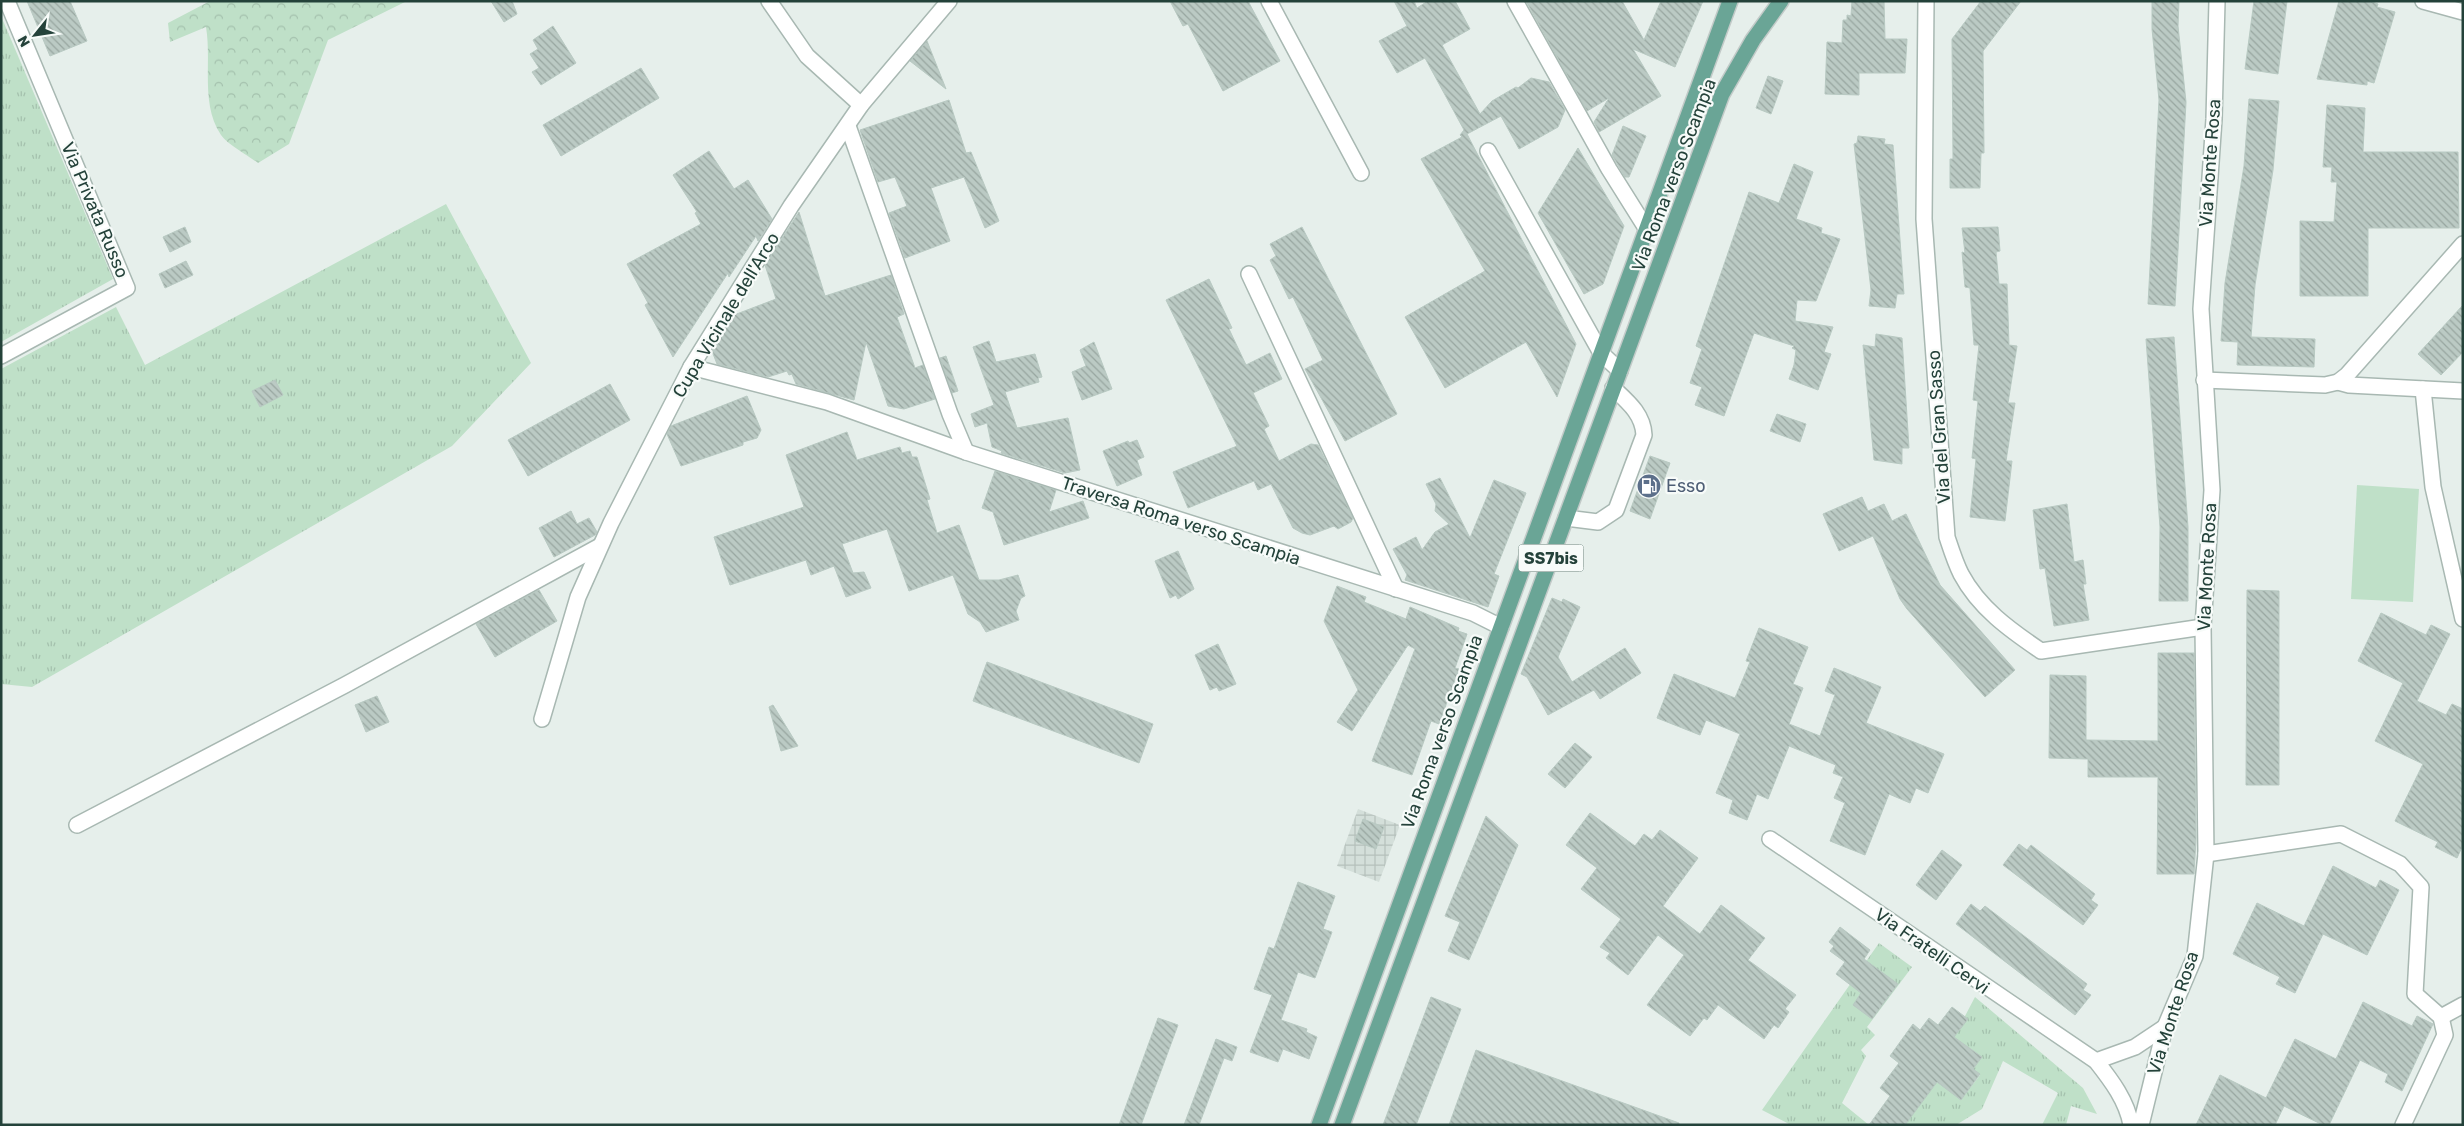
<svg xmlns="http://www.w3.org/2000/svg" width="2464" height="1126" font-family="Rubik,sans-serif">
  <style>
    .industrial { fill: url(#industrial-grid) }
    .grass { fill: url(#grass-tufts) }
    .forest { fill: url(#forest-crowns) }
    .garden { fill: #bfe0c8 }
    .building { fill: url(#building-back-hatch); stroke: #b8c9c2 }
    .lines { fill: none; stroke-linecap: round; stroke-linejoin: round }
    .minor-casing { stroke: #a8b8b2; stroke-width: 18 }
    .major-casing { stroke: #c2cac8; stroke-width: 18 }
    .minor { stroke: #fff; stroke-width: 15 }
    .major { stroke: #6aa596; stroke-width: 15 }
    .labels { text-anchor: middle; dominant-baseline: central; stroke-width: 4.5; stroke-linejoin: round; paint-order: stroke }
    .shield { fill: #f7fbf9; stroke: #637a73; stroke-width: 1 }
    .shield-label { font-size: 16px; font-weight: bold; fill: #24423a }
    .street-label { font-size: 18px; fill: #24423a; stroke: #f7fbf9 }
    .service-label { font-size: 18px; fill: #4e5e75; stroke: #f7fbf9; text-anchor: start }
  </style>
  <defs>
    <pattern id="industrial-grid" width="8" height="8" patternUnits="userSpaceOnUse" patternTransform="scale(1.25)"><rect width="8" height="8" fill="#d4dfda"/><path d="M0 4h8M4 0v8" fill="none" stroke="#b6c1bc"/></pattern>
    <pattern id="grass-tufts" width="24" height="20" patternUnits="userSpaceOnUse" patternTransform="scale(1.25)"><rect width="24" height="20" fill="#bfe0c8"/><path d="M3 7l-1-3M5 7V3M7 7l1-3M15 17l-1-3M17 17v-4M19 17l1-3" fill="none" stroke="#a4c1ad"/></pattern>
    <pattern id="forest-crowns" width="20" height="18" patternUnits="userSpaceOnUse" patternTransform="scale(1.25)"><rect width="20" height="18" fill="#bfe0c8"/><path d="M2 6a3 3 0 1 1 6 0M12 15a3 3 0 1 1 6 0" fill="none" stroke="#a4c1ad"/></pattern>
    <pattern id="building-back-hatch" width="6" height="6" patternUnits="userSpaceOnUse" patternTransform="scale(1.25)"><rect width="6" height="6" fill="#bbcac4"/><path d="M-1 5l2 2M0 0l6 6M5-1l2 2" fill="none" stroke="#98a6a0"/></pattern>
  </defs>
  <rect width="100%" height="100%" fill="#e6efeb"/>
  <path class="industrial" d="M 1358,809 L 1400,825 L 1379,882 L 1337,866 Z"/>
  <g class="grass">
    <path d="M 1,16 L 113,279 L 1,342 Z"/>
    <path d="M 446,204 L 531,363 L 452,446 L 32,687 L 1,684 L 1,369 L 116,307 L 145,365 Z"/>
    <path d="M 1879,943 L 1912,967 L 1867,1027 L 1875,1035 L 1861,1050 L 1866,1056 L 1842,1103 L 1869,1125 L 1791,1125 L 1762,1110 Z"/>
    <path d="M 1975,997 L 2083,1088 L 2097,1114 L 2071,1106 L 2066,1125 L 2042,1125 L 2058,1093 L 2003,1061 L 1982,1109 L 1956,1125 L 1905,1125 L 1927,1074 L 1961,1100 L 1980,1075 L 1973,1069 L 1982,1057 L 1954,1037 Z"/>
  </g>
  <path class="forest" d="M 210,1 L 407,1 L 328,40 L 289,144 L 258,163 C 249,156 227,144 221,135 C 200,104 212,62 206,27 L 170,42 L 168,23 Z"/>
  <path class="garden" d="M 2357,485 L 2419,489 L 2413,602 L 2351,599 Z"/>
  <g class="building">
    <path d="M 27,1 L 70,1 L 87,41 L 50,56 Z"/>
    <path d="M 491,1 L 512,1 L 517,14 L 504,22 Z"/>
    <path d="M 1170,1 L 1248,1 L 1280,61 L 1223,91 L 1188,24 L 1183,26 Z"/>
    <path d="M 1394,1 L 1414,1 L 1417,8 L 1428,1 L 1455,1 L 1470,29 L 1442,45 L 1480,114 L 1492,101 L 1516,87 L 1518,88 L 1531,78 L 1549,82 L 1565,110 L 1558,127 L 1519,149 L 1501,116 L 1467,134 L 1576,344 L 1557,397 L 1526,342 L 1445,388 L 1405,317 L 1485,271 L 1421,159 L 1462,137 L 1460,135 L 1464,130 L 1425,58 L 1397,73 L 1379,41 L 1407,26 Z"/>
    <path d="M 1526,1 L 1622,1 L 1644,40 L 1661,1 L 1703,1 L 1675,67 L 1633,49 L 1661,96 L 1599,132 L 1594,122 L 1609,98 L 1587,111 Z"/>
    <path d="M 1852,1 L 1884,1 L 1885,39 L 1907,39 L 1905,73 L 1859,73 L 1859,95 L 1825,94 L 1827,42 L 1842,43 L 1843,20 L 1847,20 L 1847,15 L 1851,16 Z"/>
    <path d="M 1981,1 L 2021,1 L 1983,51 L 1984,153 L 1981,153 L 1980,188 L 1950,188 L 1950,159 L 1953,159 L 1952,39 Z"/>
    <path d="M 2152,1 L 2179,1 L 2178,26 L 2186,102 L 2175,306 L 2148,304 L 2159,100 L 2152,29 Z"/>
    <path d="M 2254,1 L 2287,1 L 2278,74 L 2245,69 Z"/>
    <path d="M 2339,1 L 2369,1 L 2378,4 L 2377,7 L 2395,12 L 2374,83 L 2367,81 L 2367,85 L 2317,79 Z"/>
    <path d="M 553,26 L 576,63 L 541,85 L 532,72 L 539,68 L 530,54 L 538,49 L 533,40 Z"/>
    <path d="M 927,41 L 946,89 L 910,61 Z"/>
    <path d="M 641,68 L 659,98 L 561,156 L 543,125 Z"/>
    <path d="M 1768,76 L 1783,81 L 1771,114 L 1756,108 Z"/>
    <path d="M 2249,99 L 2279,101 L 2273,170 L 2255,285 L 2251,337 L 2315,339 L 2314,367 L 2237,365 L 2238,342 L 2221,341 L 2225,283 L 2244,166 Z"/>
    <path d="M 949,100 L 966,153 L 971,152 L 999,221 L 985,228 L 964,177 L 931,188 L 950,241 L 905,258 L 889,213 L 907,206 L 895,177 L 878,182 L 860,130 Z"/>
    <path d="M 2327,105 L 2365,108 L 2363,152 L 2458,152 L 2459,228 L 2368,228 L 2368,296 L 2300,296 L 2300,221 L 2334,222 L 2337,182 L 2331,182 L 2332,167 L 2323,167 Z"/>
    <path d="M 1623,126 L 1646,136 L 1629,177 L 1625,177 L 1612,155 Z"/>
    <path d="M 1858,136 L 1885,139 L 1884,144 L 1893,145 L 1904,294 L 1897,294 L 1895,308 L 1869,306 L 1871,290 L 1854,144 L 1857,143 Z"/>
    <path d="M 1578,148 L 1624,226 L 1603,284 L 1584,294 L 1538,213 Z"/>
    <path d="M 709,151 L 734,189 L 748,180 L 772,219 L 758,241 L 756,236 L 729,277 L 728,273 L 673,357 L 645,305 L 648,303 L 627,264 L 701,224 L 695,213 L 697,212 L 673,175 Z"/>
    <path d="M 1794,164 L 1813,172 L 1796,219 L 1822,228 L 1821,233 L 1840,239 L 1816,301 L 1797,300 L 1795,321 L 1833,327 L 1824,352 L 1831,354 L 1818,390 L 1789,379 L 1794,365 L 1796,350 L 1792,348 L 1794,346 L 1754,333 L 1724,416 L 1695,405 L 1702,387 L 1690,383 L 1702,349 L 1696,346 L 1749,192 L 1779,203 Z"/>
    <path d="M 799,212 L 825,296 L 891,275 L 904,314 L 897,317 L 915,368 L 923,365 L 935,399 L 904,409 L 888,406 L 866,342 L 854,400 L 796,384 L 792,374 L 789,375 L 787,371 L 768,377 L 717,364 L 712,351 L 734,315 L 776,299 L 765,265 Z"/>
    <path d="M 185,227 L 191,242 L 170,252 L 163,237 Z"/>
    <path d="M 1302,227 L 1397,414 L 1345,441 L 1305,369 L 1323,360 L 1293,297 L 1289,299 L 1270,260 L 1276,256 L 1270,244 Z"/>
    <path d="M 1998,227 L 2000,251 L 1996,252 L 1999,284 L 2007,284 L 2009,345 L 2017,346 L 2008,403 L 2015,403 L 2006,461 L 2012,461 L 2005,521 L 1970,517 L 1976,459 L 1972,458 L 1978,401 L 1973,400 L 1979,345 L 1974,345 L 1970,288 L 1965,287 L 1962,252 L 1965,253 L 1962,228 Z"/>
    <path d="M 186,261 L 193,275 L 165,288 L 159,274 Z"/>
    <path d="M 1209,279 L 1232,328 L 1229,329 L 1246,365 L 1270,353 L 1282,379 L 1253,393 L 1269,426 L 1264,429 L 1279,461 L 1311,444 L 1318,445 L 1353,518 L 1351,522 L 1338,529 L 1334,526 L 1310,535 L 1302,533 L 1293,528 L 1271,484 L 1258,490 L 1254,481 L 1188,508 L 1173,472 L 1237,446 L 1166,300 Z"/>
    <path d="M 2463,305 L 2463,352 L 2441,375 L 2418,354 Z"/>
    <path d="M 1876,334 L 1902,338 L 1909,448 L 1902,448 L 1902,464 L 1874,460 L 1863,345 L 1875,347 Z"/>
    <path d="M 2174,337 L 2188,527 L 2188,601 L 2159,601 L 2160,527 L 2146,339 Z"/>
    <path d="M 989,341 L 996,362 L 1035,354 L 1042,377 L 1038,378 L 1039,382 L 1005,392 L 1017,428 L 1068,418 L 1080,470 L 1065,473 L 1001,453 L 1002,451 L 992,447 L 987,423 L 975,427 L 971,414 L 994,405 L 973,347 Z"/>
    <path d="M 1094,342 L 1112,389 L 1082,400 L 1072,372 L 1086,366 L 1080,350 Z"/>
    <path d="M 946,356 L 958,391 L 952,393 L 940,358 Z"/>
    <path d="M 275,380 L 283,395 L 260,407 L 252,391 Z"/>
    <path d="M 610,384 L 630,420 L 528,476 L 508,440 Z"/>
    <path d="M 747,396 L 761,430 L 757,438 L 743,442 L 743,445 L 681,466 L 667,434 L 671,426 Z"/>
    <path d="M 1777,414 L 1806,424 L 1800,442 L 1770,431 Z"/>
    <path d="M 847,432 L 857,460 L 900,447 L 902,453 L 910,451 L 912,457 L 917,457 L 930,499 L 927,500 L 937,533 L 959,525 L 979,580 L 999,580 L 1018,575 L 1025,596 L 1021,598 L 1016,611 L 1019,620 L 986,632 L 980,622 L 968,614 L 953,575 L 909,591 L 887,529 L 842,544 L 853,573 L 864,572 L 871,588 L 846,597 L 834,566 L 811,575 L 806,560 L 730,585 L 714,537 L 804,507 L 786,455 Z"/>
    <path d="M 1137,440 L 1144,457 L 1137,460 L 1142,475 L 1117,486 L 1103,451 L 1128,441 L 1129,443 Z"/>
    <path d="M 1650,456 L 1670,463 L 1650,519 L 1630,511 Z"/>
    <path d="M 995,471 L 1056,490 L 1049,512 L 1083,501 L 1089,518 L 1004,545 L 993,512 L 982,508 Z"/>
    <path d="M 1440,478 L 1470,538 L 1494,480 L 1526,493 L 1494,574 L 1499,576 L 1488,607 L 1405,580 L 1407,575 L 1393,549 L 1416,537 L 1422,550 L 1435,532 L 1449,524 L 1435,511 L 1436,504 L 1426,484 Z"/>
    <path d="M 1862,497 L 1868,511 L 1884,504 L 1892,521 L 1906,514 L 1940,585 L 2015,670 L 1985,697 L 1907,609 L 1900,599 L 1873,536 L 1839,551 L 1823,514 Z"/>
    <path d="M 2067,504 L 2074,562 L 2083,560 L 2086,584 L 2083,584 L 2089,620 L 2054,626 L 2045,568 L 2040,569 L 2033,510 Z"/>
    <path d="M 571,511 L 577,524 L 589,518 L 597,532 L 595,535 L 554,557 L 539,528 Z"/>
    <path d="M 1178,551 L 1194,589 L 1178,599 L 1176,595 L 1170,598 L 1155,561 Z"/>
    <path d="M 1337,586 L 1366,597 L 1364,602 L 1406,619 L 1410,607 L 1459,628 L 1458,631 L 1467,634 L 1455,668 L 1459,669 L 1439,724 L 1431,721 L 1412,775 L 1372,761 L 1415,649 L 1408,645 L 1352,731 L 1337,722 L 1358,690 L 1324,621 Z"/>
    <path d="M 539,590 L 557,621 L 495,657 L 476,624 Z"/>
    <path d="M 2247,590 L 2279,591 L 2279,785 L 2246,785 Z"/>
    <path d="M 1552,598 L 1562,602 L 1563,599 L 1580,607 L 1558,657 L 1572,682 L 1625,648 L 1641,673 L 1600,699 L 1594,690 L 1548,715 L 1527,677 L 1521,674 Z"/>
    <path d="M 2381,613 L 2426,635 L 2431,625 L 2450,634 L 2417,701 L 2446,715 L 2452,704 L 2463,709 L 2463,845 L 2457,858 L 2435,847 L 2438,842 L 2395,821 L 2423,764 L 2375,741 L 2403,683 L 2358,661 Z"/>
    <path d="M 1759,628 L 1808,647 L 1793,684 L 1803,688 L 1789,724 L 1820,736 L 1835,695 L 1825,691 L 1834,668 L 1881,687 L 1866,723 L 1944,754 L 1928,793 L 1916,788 L 1910,803 L 1889,794 L 1865,855 L 1830,841 L 1845,803 L 1834,798 L 1843,777 L 1833,773 L 1836,765 L 1789,746 L 1768,799 L 1757,794 L 1747,820 L 1729,813 L 1733,800 L 1716,793 L 1740,734 L 1706,720 L 1700,735 L 1657,718 L 1674,674 L 1735,698 L 1750,662 L 1746,661 Z"/>
    <path d="M 1218,644 L 1236,684 L 1219,691 L 1217,687 L 1210,690 L 1195,655 Z"/>
    <path d="M 2158,653 L 2194,653 L 2196,839 L 2194,874 L 2157,874 L 2158,777 L 2088,777 L 2088,759 L 2049,758 L 2050,675 L 2086,676 L 2086,740 L 2158,741 Z"/>
    <path d="M 987,662 L 1153,724 L 1139,763 L 973,701 Z"/>
    <path d="M 377,696 L 389,722 L 366,732 L 355,705 Z"/>
    <path d="M 773,705 L 798,746 L 781,751 L 769,707 Z"/>
    <path d="M 1575,743 L 1592,757 L 1565,788 L 1548,774 Z"/>
    <path d="M 1590,813 L 1635,846 L 1644,834 L 1652,840 L 1660,830 L 1698,858 L 1663,906 L 1700,934 L 1721,905 L 1765,938 L 1748,960 L 1796,995 L 1785,1009 L 1789,1012 L 1778,1028 L 1774,1025 L 1764,1039 L 1718,1005 L 1707,1020 L 1704,1018 L 1690,1036 L 1647,1005 L 1684,955 L 1658,935 L 1628,975 L 1606,958 L 1610,953 L 1600,947 L 1621,919 L 1581,889 L 1597,868 L 1566,845 Z"/>
    <path d="M 1486,816 L 1518,845 L 1469,960 L 1448,951 L 1460,922 L 1445,916 Z"/>
    <path d="M 1363,819 L 1384,827 L 1376,849 L 1355,841 Z"/>
    <path d="M 2019,844 L 2027,850 L 2031,845 L 2095,894 L 2091,900 L 2098,905 L 2083,925 L 2003,865 Z"/>
    <path d="M 1942,850 L 1962,865 L 1936,900 L 1916,885 Z"/>
    <path d="M 2333,866 L 2376,888 L 2380,880 L 2399,890 L 2367,955 L 2323,934 L 2295,993 L 2276,984 L 2280,977 L 2233,954 L 2257,903 L 2304,926 Z"/>
    <path d="M 1298,882 L 1335,896 L 1323,929 L 1332,932 L 1315,978 L 1298,972 L 1281,1020 L 1307,1029 L 1306,1032 L 1317,1037 L 1309,1059 L 1283,1049 L 1278,1062 L 1250,1052 L 1272,995 L 1254,989 L 1269,947 L 1274,949 Z"/>
    <path d="M 1971,904 L 1980,911 L 1985,906 L 2087,984 L 2083,990 L 2091,995 L 2075,1015 L 1956,924 Z"/>
    <path d="M 1840,927 L 1870,950 L 1864,959 L 1898,984 L 1872,1019 L 1853,1005 L 1861,993 L 1836,974 L 1845,962 L 1830,951 L 1834,946 L 1829,942 Z"/>
    <path d="M 1431,997 L 1461,1009 L 1416,1125 L 1383,1125 Z"/>
    <path d="M 2363,1002 L 2412,1026 L 2417,1016 L 2433,1024 L 2402,1091 L 2385,1082 L 2388,1074 L 2360,1060 L 2329,1125 L 2323,1125 L 2284,1106 L 2275,1125 L 2196,1125 L 2220,1075 L 2266,1098 L 2295,1039 L 2336,1059 Z"/>
    <path d="M 1952,1007 L 1968,1019 L 1954,1037 L 1982,1057 L 1973,1069 L 1980,1074 L 1961,1100 L 1937,1082 L 1905,1125 L 1869,1125 L 1890,1096 L 1880,1088 L 1899,1063 L 1890,1056 L 1913,1024 L 1920,1030 L 1929,1018 L 1938,1025 Z"/>
    <path d="M 1158,1018 L 1178,1025 L 1141,1125 L 1119,1125 Z"/>
    <path d="M 1216,1039 L 1237,1047 L 1232,1061 L 1224,1058 L 1199,1125 L 1184,1125 Z"/>
    <path d="M 1476,1050 L 1679,1123 L 1679,1125 L 1449,1125 Z"/>
  </g>
  <g class="lines">
    <defs>
      <g id="minor">
        <path d="M 769,1 L 807,56 L 861,105"/>
        <path d="M 1269,1 L 1361,173"/>
        <path d="M 1515,1 L 1609,169 L 1646,228"/>
        <path d="M 1926,1 L 1924,219 L 1947,537 C 1951,549 1955,562 1961,574 C 1979,608 2010,630 2041,651 L 2203,627"/>
        <path d="M 2423,1 L 2463,12"/>
        <path d="M 848,126 L 950,414 L 966,452"/>
        <path d="M 1488,151 L 1601,353 L 1620,371"/>
        <path d="M 1249,274 L 1396,589"/>
        <path d="M 1,356 L 127,288 L 7,1"/>
        <path d="M 691,367 L 827,402 L 966,452 L 1473,613 L 1501,627"/>
        <path d="M 2204,380 L 2325,385 L 2338,382 L 2347,375 L 2463,244"/>
        <path d="M 2338,382 L 2349,385 L 2463,391"/>
        <path d="M 2423,389 L 2433,487 L 2463,619"/>
        <path d="M 1566,518 L 1598,522 L 1616,510 L 1644,435 C 1643,414 1628,402 1613,388"/>
        <path d="M 542,719 L 578,597 L 611,523 L 691,367 L 791,206 L 861,105 L 949,1"/>
        <path d="M 77,825 L 345,685 L 600,546"/>
        <path d="M 1770,839 L 2096,1061 C 2111,1080 2127,1101 2131,1125"/>
        <path d="M 2206,854 L 2341,834 L 2400,864 L 2421,887 L 2415,994 L 2441,1017"/>
        <path d="M 2441,1017 L 2463,1005"/>
        <path d="M 2096,1061 L 2135,1047 L 2165,1027"/>
        <path d="M 2141,1125 L 2165,1027 L 2195,956 L 2206,854 L 2203,627 L 2212,490 L 2201,309 L 2214,119 L 2217,1"/>
        <path d="M 2403,1125 L 2445,1035 L 2441,1017"/>
      </g>
      <g id="major">
        <path d="M 1319,1125 L 1730,1"/>
        <path d="M 1342,1125 L 1722,94 L 1753,40 L 1781,1"/>
      </g>
    </defs>
    <use href="#minor" class="minor-casing"/>
    <use href="#major" class="major-casing"/>
    <use href="#minor" class="minor"/>
    <use href="#major" class="major"/>
  </g>
  <defs>
    <symbol id="fuel-disc" viewBox="-11 -11 22 22"><circle r="9.5" fill="#5c6f8a" stroke="#f7fbf9"/><path d="M-5.5-6h7V0h2V4h1.3V-2.5L3-4.5l.8-.8L6-3V5H2.5V1h-1V6h-7ZM-4.2-4.7v3.2H.2V-4.7Z" fill="#fff"/></symbol>
  </defs>
  <g fill-rule="evenodd">
    <use href="#fuel-disc" x="1635" y="472" width="28" height="28"/>
  </g>
  <g class="labels">
    <rect class="shield" x="1518.5" y="544.5" width="65" height="27" rx="4"/>
    <g class="shield-label">
      <text x="1551" y="558">SS7bis</text>
    </g>
    <g class="street-label">
      <text transform="translate(2210 163) rotate(-86)">Via Monte Rosa</text>
      <text transform="translate(1674 175) rotate(-69)">Via Roma verso Scampia</text>
      <text transform="translate(95 210) rotate(67)">Via Privata Russo</text>
      <text transform="translate(726 315) rotate(-59)">Cupa Vicinale dell'Arco</text>
      <text transform="translate(1939 427) rotate(-94)">Via del Gran Sasso</text>
      <text transform="translate(1181 521) rotate(18)">Traversa Roma verso Scampia</text>
      <text transform="translate(2207 567) rotate(-87)">Via Monte Rosa</text>
      <text transform="translate(1442 732) rotate(-70)">Via Roma verso Scampia</text>
      <text transform="translate(1932 951) rotate(35)">Via Fratelli Cervi</text>
      <text transform="translate(2173 1013) rotate(-72)">Via Monte Rosa</text>
    </g>
    <g class="service-label">
      <text x="1666" y="486">Esso</text>
    </g>
  </g>
  <rect width="2464" height="1126" fill="none" stroke="#24423a" stroke-width="5"/>
  <g transform="translate(35 35) rotate(240)" stroke="#f7fbf9" stroke-width="4" paint-order="stroke">
  <path d="M0-4L9 19L0 12L-9 19Z" fill="#24423a"/>
  <text y="-8" font-size="14" font-weight="bold" text-anchor="middle" fill="#24423a">N</text>
  </g>
</svg>
